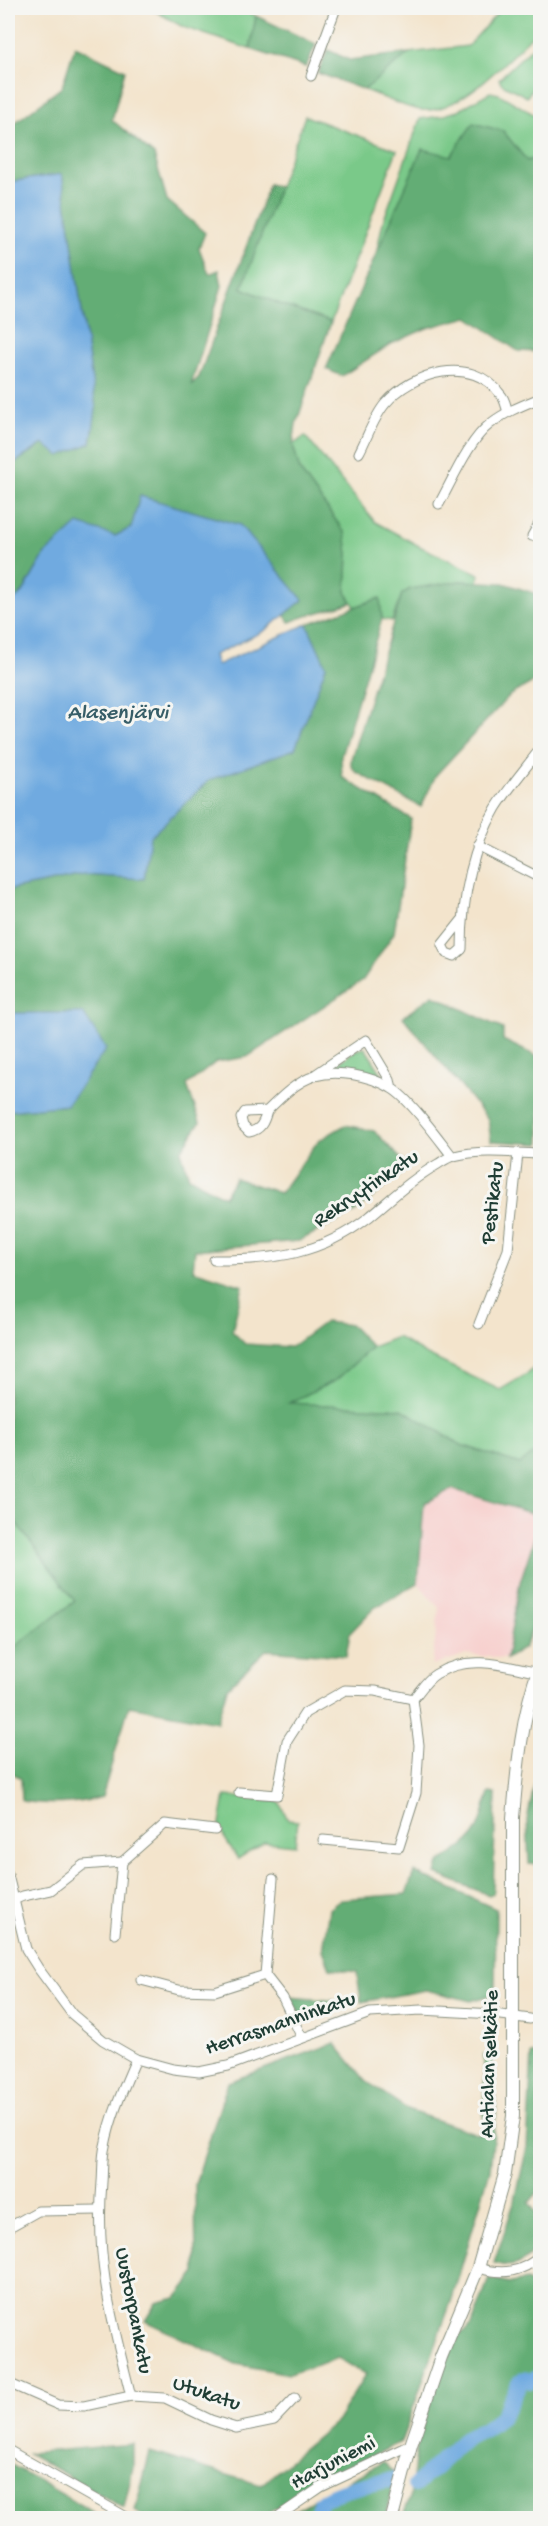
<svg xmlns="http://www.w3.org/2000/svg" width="548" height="2526" font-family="'Gochi Hand',sans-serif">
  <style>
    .built { fill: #f7d0ce }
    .green { fill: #7ac989; stroke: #4c835e; stroke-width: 1.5 }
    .forest { fill: #63ad75; stroke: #417554; stroke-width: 1.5 }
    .water { fill: #6faae0; stroke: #47748a; stroke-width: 1.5 }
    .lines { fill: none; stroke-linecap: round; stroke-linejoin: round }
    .river { stroke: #6faae0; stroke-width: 16 }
    .minor-casing { stroke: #899080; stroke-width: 11 }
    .tertiary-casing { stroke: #899080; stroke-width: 14 }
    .minor { stroke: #fff; stroke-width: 9 }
    .tertiary { stroke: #fff; stroke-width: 12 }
    .labels { text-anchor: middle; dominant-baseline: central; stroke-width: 6; stroke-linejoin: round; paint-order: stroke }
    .street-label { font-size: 21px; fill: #1f3d34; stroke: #f6f6f2 }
    .water-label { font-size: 22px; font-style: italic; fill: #375e68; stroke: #f6f6f2 }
  </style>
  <rect width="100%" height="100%" fill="#f6f6f2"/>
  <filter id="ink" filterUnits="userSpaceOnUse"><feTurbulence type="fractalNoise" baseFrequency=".0167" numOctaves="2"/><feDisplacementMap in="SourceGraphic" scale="12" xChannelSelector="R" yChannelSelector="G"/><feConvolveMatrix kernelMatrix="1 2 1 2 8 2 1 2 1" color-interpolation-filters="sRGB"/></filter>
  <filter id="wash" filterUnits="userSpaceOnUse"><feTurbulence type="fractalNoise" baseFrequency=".008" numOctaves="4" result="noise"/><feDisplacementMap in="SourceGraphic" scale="24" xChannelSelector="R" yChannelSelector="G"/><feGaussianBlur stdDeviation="1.35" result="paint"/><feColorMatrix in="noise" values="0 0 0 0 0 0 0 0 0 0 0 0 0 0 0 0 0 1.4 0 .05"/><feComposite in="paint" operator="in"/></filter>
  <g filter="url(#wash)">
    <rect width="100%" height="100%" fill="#f3e4cc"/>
    <path class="built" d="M 452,1489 L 540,1516 L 520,1582 L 506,1659 L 466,1654 L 432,1666 L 439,1608 L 418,1583 L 424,1504 Z"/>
    <g class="green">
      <path d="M 150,8 L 239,8 L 256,16 L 250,49 L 183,27 Z"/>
      <path d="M 502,8 L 540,8 L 540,28 C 513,53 461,115 421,110 C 402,107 382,96 364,90 L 409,53 L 468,46 Z"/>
      <path d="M 540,40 L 540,75 L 527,97 L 502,84 L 499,79 Z"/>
      <path d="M 490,92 L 499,94 L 540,118 L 540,157 L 527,161 L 503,131 L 451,157 L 376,254 L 383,222 L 420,119 L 441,116 L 457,111 Z"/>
      <path d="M 305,116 L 397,150 L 331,322 L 287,307 L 242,288 Z"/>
      <path d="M 305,436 L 375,522 L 419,546 L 479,574 L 478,582 L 460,581 L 402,594 L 392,621 L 382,619 L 379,598 L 355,607 L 346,592 L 348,554 L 345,533 L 300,471 L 293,445 Z"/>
      <path d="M 365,1048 L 382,1074 L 383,1079 L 363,1073 L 333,1067 L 356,1050 Z"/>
      <path d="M 397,1337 L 425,1354 L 500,1390 L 529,1373 L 540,1361 L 540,1448 L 520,1464 L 461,1445 L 402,1409 L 287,1403 L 336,1380 L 372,1347 Z"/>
      <path d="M 8,1512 L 75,1601 L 8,1652 Z"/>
      <path d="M 225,1796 L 273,1800 L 280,1803 L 288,1820 L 298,1821 L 295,1845 L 264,1842 L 238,1859 L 219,1829 Z"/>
    </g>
    <g class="forest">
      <path d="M 256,16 L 316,44 L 306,67 L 250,49 Z"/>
      <path d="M 75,46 L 125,70 L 112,120 L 154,155 L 167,200 L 205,233 L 199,248 L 209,274 L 219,270 L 222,286 L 191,385 L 199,377 L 269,184 L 279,187 L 242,288 L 287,307 L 331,322 L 296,424 L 293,445 L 300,471 L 345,533 L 348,554 L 346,592 L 352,602 C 331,610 310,613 290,622 L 284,615 L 303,600 L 141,496 L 131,528 L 115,536 L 45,554 L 23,592 L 8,606 L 8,467 L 43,444 L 91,443 L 96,409 L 62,174 L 8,182 L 8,137 L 16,122 L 62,87 Z"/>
      <path d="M 328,50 L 349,60 L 409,53 L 364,90 L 318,73 Z"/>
      <path d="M 473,123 L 503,131 L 527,161 L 540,157 L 540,352 L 518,351 L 468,317 L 427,328 L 391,344 L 342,376 L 326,369 L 422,149 L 451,156 Z"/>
      <path d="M 460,581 L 503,583 L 540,595 L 540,678 L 510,695 L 436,775 L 421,807 L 356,772 L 351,766 L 351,759 L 402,594 L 410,589 Z"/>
      <path d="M 380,598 L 382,619 L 341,756 L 342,777 L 411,819 L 394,933 L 363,980 L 247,1057 L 216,1062 L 187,1085 L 200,1122 L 181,1151 L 189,1177 L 224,1197 L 235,1178 L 280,1193 L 318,1141 L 345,1125 L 374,1131 L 409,1167 L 355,1212 L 299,1241 L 195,1250 L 193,1270 L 243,1286 L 232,1331 L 245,1344 L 291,1347 L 325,1322 L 351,1325 L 372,1347 L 336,1380 L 289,1403 L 402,1409 L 461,1445 L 520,1464 L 540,1448 L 540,1516 L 452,1489 L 424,1503 L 418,1583 L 374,1608 L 350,1633 L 346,1656 L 266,1650 L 227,1688 L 217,1722 L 129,1706 L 102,1797 C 74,1805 50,1805 22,1801 L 21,1779 L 8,1770 L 8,1652 L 75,1601 L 8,1512 L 8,1111 L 67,1105 L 83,1013 L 8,1013 L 8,890 L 84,875 L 144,879 L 150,837 L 209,780 L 295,749 L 326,666 L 307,624 Z"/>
      <path d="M 433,995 L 503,1029 L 503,1040 L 540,1058 L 540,1144 L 491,1141 L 488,1119 L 403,1017 Z"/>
      <path d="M 540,1521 L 540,1612 L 524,1648 L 506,1659 L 520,1582 Z"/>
      <path d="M 537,1773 L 540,1778 L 540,1865 L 529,1864 L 527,1820 Z"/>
      <path d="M 489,1793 L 496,1794 L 493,1893 L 489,1895 L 436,1874 L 439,1863 C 478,1837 477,1837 489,1793 Z"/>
      <path d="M 414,1872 L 496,1909 L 495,1994 L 471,2001 L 426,1990 L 361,2002 L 357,1972 L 330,1968 L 323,1950 L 329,1909 L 342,1899 L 406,1894 Z"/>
      <path d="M 288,1997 L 352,2002 L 305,2020 Z"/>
      <path d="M 335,2043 L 366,2081 L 410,2111 L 480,2135 L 484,2127 L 484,2055 L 493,2059 L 496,2113 L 490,2170 L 452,2299 L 401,2442 L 318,2483 L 260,2518 L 146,2518 L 135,2511 L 150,2452 L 261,2485 L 337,2421 L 366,2374 L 338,2358 L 289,2374 L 236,2364 L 145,2321 L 156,2303 L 176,2298 L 196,2273 L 195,2184 L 228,2082 Z"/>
      <path d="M 540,2053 L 540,2189 L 529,2203 L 540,2218 L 540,2245 C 524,2261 518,2271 494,2263 L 515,2200 L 527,2147 L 532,2054 Z"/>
      <path d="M 489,2278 L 510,2283 L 527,2280 L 540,2297 L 540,2518 L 402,2518 L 410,2498 L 418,2438 L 452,2341 L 472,2325 Z"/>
      <path d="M 133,2444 L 133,2468 L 124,2508 L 28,2453 Z"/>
      <path d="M 383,2462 L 395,2473 L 385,2518 L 281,2518 Z"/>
      <path d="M 8,2463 L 103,2518 L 8,2518 Z"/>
    </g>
    <g class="water">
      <path d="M 62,174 L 96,409 L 91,443 L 60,456 L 43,444 L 8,467 L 8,182 Z"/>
      <path d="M 140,496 L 240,525 L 303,600 L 264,631 L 214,655 L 217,665 L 307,624 L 326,666 L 295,749 L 209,780 L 150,837 L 144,879 L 84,875 L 8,890 L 8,606 L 23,592 L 45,554 L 78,524 L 115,536 L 131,528 Z"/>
      <path d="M 8,1013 L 83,1013 L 106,1049 L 67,1105 L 8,1111 Z"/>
    </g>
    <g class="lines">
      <g class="river">
        <path d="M 415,2485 L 467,2437 L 485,2429 L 502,2416 L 519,2384 L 524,2379 L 530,2381 L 540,2377"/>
        <path d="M 317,2518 C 318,2515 318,2507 320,2504 C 326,2492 379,2481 393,2480"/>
      </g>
    </g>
  </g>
  <g filter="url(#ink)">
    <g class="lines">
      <defs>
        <g id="minor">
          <path d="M 311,76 L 336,8"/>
          <path d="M 359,453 C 367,438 374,417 385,404 C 412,372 472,354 501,395 C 505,399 506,407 508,412"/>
          <path d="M 439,504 C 452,481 469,440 490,424 C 505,412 523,405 540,398"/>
          <path d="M 532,536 L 540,522"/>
          <path d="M 477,846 L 540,878"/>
          <path d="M 462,920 L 442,945 L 446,953 L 454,956 L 462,949 C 462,900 471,850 496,808 C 509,787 526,768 540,749"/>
          <path d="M 316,1074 L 366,1040 L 390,1080 L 392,1088"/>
          <path d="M 267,1111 C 264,1122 261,1130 249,1132 L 243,1126 L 241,1118 L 245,1112 L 267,1111 C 280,1098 297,1081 315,1076 C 337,1069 371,1076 391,1088 C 409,1098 438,1138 452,1156"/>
          <path d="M 214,1260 C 274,1260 320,1255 369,1217 C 392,1198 412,1179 438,1164 C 443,1161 448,1157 454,1156 C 481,1149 513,1153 540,1154"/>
          <path d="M 479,1324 L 508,1250 L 518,1153"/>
          <path d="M 413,1699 C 420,1691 427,1679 436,1674 C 467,1654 504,1665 538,1673"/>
          <path d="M 239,1792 L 277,1795 L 287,1741 L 305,1713 L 345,1690 L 375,1691 L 413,1699"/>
          <path d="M 323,1840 L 399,1847 L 416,1793 L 419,1745 L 413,1699"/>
          <path d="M 122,1862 L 165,1824 L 215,1830"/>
          <path d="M 8,1875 L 26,1949 L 38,1968 L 72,2014 L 103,2040 L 136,2059 L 173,2069 L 199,2072 L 228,2066 L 370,2013 L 421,2010 L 494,2014 L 530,2019"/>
          <path d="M 9,1902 L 23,1896 L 51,1890 L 83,1865 L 122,1862"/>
          <path d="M 115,1934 L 122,1862"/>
          <path d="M 265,1975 L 273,1879"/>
          <path d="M 265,1975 L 283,1998 L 302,2038"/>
          <path d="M 141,1980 L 179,1990 L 215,1991 L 265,1975"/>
          <path d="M 13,2225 L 38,2211 L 99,2210"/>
          <path d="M 478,2268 C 502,2275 522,2273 540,2256"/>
          <path d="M 8,2383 L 58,2405 L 84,2406 L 131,2396 L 165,2398 L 211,2420 L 236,2428 L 274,2420 L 295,2398"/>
          <path d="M 131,2396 C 112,2321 95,2261 102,2182 C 103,2170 102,2157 105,2146 C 111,2115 124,2087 136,2059"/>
          <path d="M 8,2450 L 128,2518"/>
          <path d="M 276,2518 L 321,2487 L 411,2445"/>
        </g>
        <path id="tertiary" d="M 392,2518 L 411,2445 L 441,2357 L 478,2268 L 505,2174 L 513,2116 L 513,1818 C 517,1768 522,1713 540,1666"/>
      </defs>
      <use href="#minor" class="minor-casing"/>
      <use href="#tertiary" class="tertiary-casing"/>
      <use href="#minor" class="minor"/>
      <use href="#tertiary" class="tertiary"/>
    </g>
  </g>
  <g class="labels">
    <g class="street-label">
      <text transform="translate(367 1190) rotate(-34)">Rekryytinkatu</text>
      <text transform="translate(494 1203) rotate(-83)">Pestikatu</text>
      <text transform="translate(281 2025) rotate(-19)">Herrasmanninkatu</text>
      <text transform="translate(491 2064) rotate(-88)">Ahtialan selkätie</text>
      <text transform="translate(132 2311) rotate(79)">Uustorpankatu</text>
      <text transform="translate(206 2395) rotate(19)">Utukatu</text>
      <text transform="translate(334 2464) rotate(-28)">Harjuniemi</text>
    </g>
    <g class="water-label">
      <text x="118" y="714">Alasenjärvi</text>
    </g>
  </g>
  <rect width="548" height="2526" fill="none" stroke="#f6f6f2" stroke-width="30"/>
</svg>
